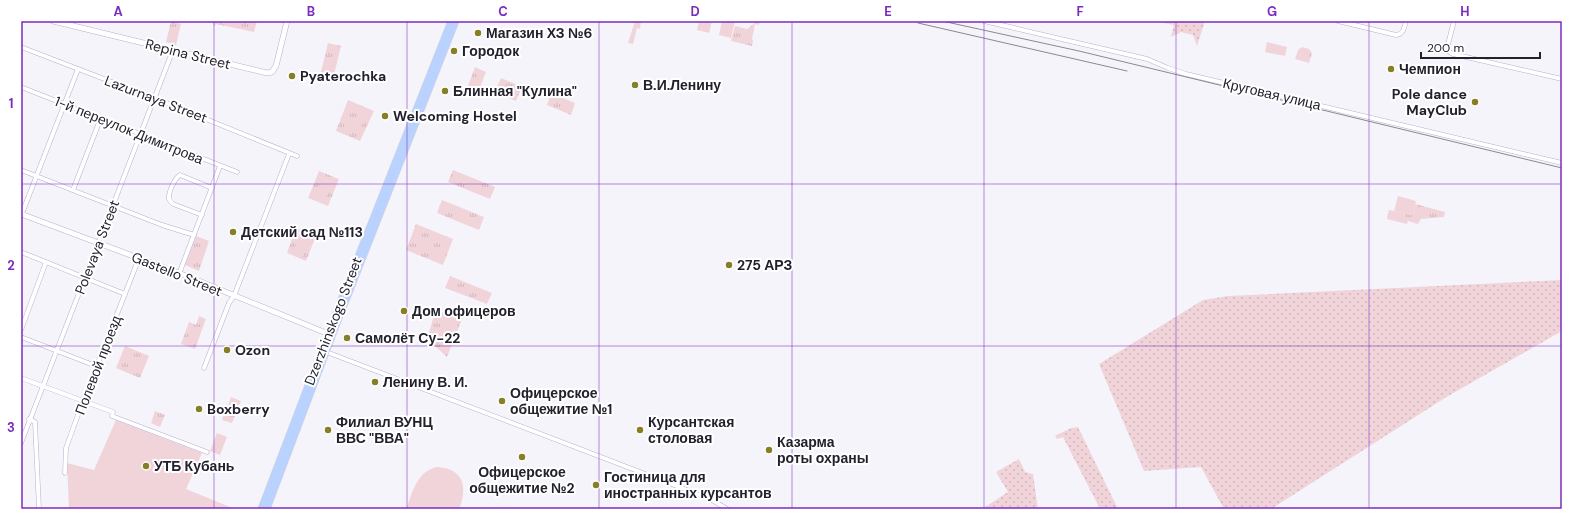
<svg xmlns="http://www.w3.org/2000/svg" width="1583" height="530" font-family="'DM Sans',sans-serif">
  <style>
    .grass { fill: url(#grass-dots) }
    .park { fill: url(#park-tufts) }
    .garden { fill: #f0d4da }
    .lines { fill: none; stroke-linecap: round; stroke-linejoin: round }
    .minor-casing { stroke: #b8afd2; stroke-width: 5 }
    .tertiary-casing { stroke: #b8afd2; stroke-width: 6 }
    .primary-casing { stroke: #d3d3d5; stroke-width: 7 }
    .minor { stroke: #fff; stroke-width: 4 }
    .tertiary { stroke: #fff; stroke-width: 5 }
    .primary { stroke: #bad2ff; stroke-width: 6 }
    .rail { stroke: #8b8892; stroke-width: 1 }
    .grid { fill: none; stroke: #7b2cbf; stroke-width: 1; stroke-opacity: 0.55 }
    .poi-dot { fill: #867f26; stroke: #fff; stroke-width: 1.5 }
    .labels { text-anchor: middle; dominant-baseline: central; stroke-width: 4; stroke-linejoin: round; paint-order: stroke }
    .poi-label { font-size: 14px; font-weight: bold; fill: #24212e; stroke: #fff; text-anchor: start }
    .street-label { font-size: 14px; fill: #24212e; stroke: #fff }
    .neatline { fill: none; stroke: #7b2cbf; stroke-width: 1.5 }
    .grid-label { font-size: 13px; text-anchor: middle; font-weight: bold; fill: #7b2cbf }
  </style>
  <defs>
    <pattern id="grass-dots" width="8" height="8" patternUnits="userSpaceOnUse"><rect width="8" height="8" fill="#f0d4da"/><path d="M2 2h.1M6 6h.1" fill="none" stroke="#ceb6bb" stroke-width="1.8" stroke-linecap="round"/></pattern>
    <pattern id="park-tufts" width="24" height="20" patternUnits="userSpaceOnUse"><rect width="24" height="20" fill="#f0d4da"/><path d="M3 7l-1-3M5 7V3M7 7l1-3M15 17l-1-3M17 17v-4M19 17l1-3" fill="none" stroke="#ceb6bb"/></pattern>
  </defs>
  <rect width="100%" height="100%" fill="#f6f4fb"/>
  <g class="grass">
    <path d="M 1155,21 L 1205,21 L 1197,46 L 1193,35 L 1181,32 L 1171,37 L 1174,25 Z"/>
    <path d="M 1562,280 L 1562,331 L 1448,396 L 1271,509 L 1224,509 L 1201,467 L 1144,471 L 1099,364 L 1203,300 L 1228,296 Z"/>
    <path d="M 1078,427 L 1118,509 L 1100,509 L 1063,437 L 1057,439 L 1055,436 L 1071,428 Z"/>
    <path d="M 1019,459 L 1025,472 L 1033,474 L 1038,509 L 982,509 L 1008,492 L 996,472 Z"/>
  </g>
  <g class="park">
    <path d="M 171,21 L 181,24 L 176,45 L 166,42 Z"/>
    <path d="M 213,21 L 257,21 L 254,32 L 216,24 L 214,27 L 213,24 Z"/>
    <path d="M 635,21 L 641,21 L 640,29 L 637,28 L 633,44 L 628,43 Z"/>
    <path d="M 755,21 L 760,21 L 759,25 L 755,24 L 752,39 L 753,40 L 752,46 L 731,41 L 735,26 L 747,29 L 754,24 Z"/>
    <path d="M 328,43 L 341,46 L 332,83 L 319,80 Z"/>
    <path d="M 1302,47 L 1309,49 L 1312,53 L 1309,63 L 1295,59 L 1298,50 Z"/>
    <path d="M 475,67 L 486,72 L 477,95 L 466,91 Z"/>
    <path d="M 501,78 L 522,87 L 516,101 L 495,92 Z"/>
    <path d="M 551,93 L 575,103 L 571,115 L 547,105 Z"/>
    <path d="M 348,100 L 374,111 L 360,141 L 336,131 Z"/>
    <path d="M 453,170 L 495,187 L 490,199 L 448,182 Z"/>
    <path d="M 319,171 L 339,179 L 328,206 L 308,198 Z"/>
    <path d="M 442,200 L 484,217 L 479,230 L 437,213 Z"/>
    <path d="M 1415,204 L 1445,212 L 1444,217 L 1421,219 L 1418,224 L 1408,221 L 1407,224 L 1387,219 L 1389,210 L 1412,215 Z"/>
    <path d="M 416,224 L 453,239 L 443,265 L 406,250 Z"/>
    <path d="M 296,228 L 316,236 L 306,261 L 287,253 Z"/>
    <path d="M 196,236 L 209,241 L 199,271 L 185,265 Z"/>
    <path d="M 450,276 L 492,293 L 487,304 L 445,288 Z"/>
    <path d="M 436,309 L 462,319 L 447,357 L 427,339 Z"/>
    <path d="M 199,316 L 206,319 L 195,349 L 181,344 L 189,322 L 196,325 Z"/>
    <path d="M 125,346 L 149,356 L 140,378 L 116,368 Z"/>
    <path d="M 231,397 L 241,401 L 236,412 L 227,409 Z"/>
    <path d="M 226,409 L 236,413 L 232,423 L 222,420 Z"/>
    <path d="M 155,411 L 165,415 L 160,427 L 151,423 Z"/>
  </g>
  <g class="garden">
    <path d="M 699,21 L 712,21 L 709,33 L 697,30 Z"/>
    <path d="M 722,21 L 735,21 L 731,38 L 719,35 Z"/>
    <path d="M 1267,42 L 1287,47 L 1285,56 L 1265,52 Z"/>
    <path d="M 323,175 L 333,179 L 327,196 L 317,192 Z"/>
    <path d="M 1398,196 L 1416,201 L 1412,215 L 1394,211 Z"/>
    <path d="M 298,239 L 308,243 L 302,258 L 292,254 Z"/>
    <path d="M 116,420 L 202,453 L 186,489 L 235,509 L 69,509 L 67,463 L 94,470 Z"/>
    <path d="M 217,433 L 227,437 L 220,455 L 210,451 Z"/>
    <path d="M 437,467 C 464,468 468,488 459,509 L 406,509 C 413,492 416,472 437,467 Z"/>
  </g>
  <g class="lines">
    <defs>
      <g id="minor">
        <path d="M 984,21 L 1147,59 L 1168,68 L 1186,74 L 1562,163"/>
        <path d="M 1338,21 L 1396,35 C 1404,34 1404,28 1406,21"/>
        <path d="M 1454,21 L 1447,48 L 1448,51 L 1453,54 L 1562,79"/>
        <path d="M 21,47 L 159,100 L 297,156"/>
        <path d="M 21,87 L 237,172"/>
        <path d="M 21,170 L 162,225 L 194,235"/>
        <path d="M 73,190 L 100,120"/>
        <path d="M 202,215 L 173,204 C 171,202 170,201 169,199 C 168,192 175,178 180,175 L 212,188"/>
        <path d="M 21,216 L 78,69"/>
        <path d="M 21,252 L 125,294"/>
        <path d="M 179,274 L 220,166"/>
        <path d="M 21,330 L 46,262"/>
        <path d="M 21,337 L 96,366"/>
        <path d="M 324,351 L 695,493 L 712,500 L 727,509"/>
        <path d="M 204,368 L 229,303 L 234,296 L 289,154"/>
        <path d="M 21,378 L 113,412 L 112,416 L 207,452"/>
        <path d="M 29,419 L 35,422 L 39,509"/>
        <path d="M 21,443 L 173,50"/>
        <path d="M 65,473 L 66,448 L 83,401 L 139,258"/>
      </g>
      <g id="tertiary">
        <path d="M 53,21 L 267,73 L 272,72 L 276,66 L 287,21"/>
        <path d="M 21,214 L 189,277 L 331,335"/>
      </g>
      <g id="primary">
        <path d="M 261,509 L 331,325 L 451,21"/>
        <path d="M 267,509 L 336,326 L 456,21"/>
      </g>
    </defs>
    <use href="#minor" class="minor-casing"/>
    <use href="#tertiary" class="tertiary-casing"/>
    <use href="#primary" class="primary-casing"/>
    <use href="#minor" class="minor"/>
    <use href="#tertiary" class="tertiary"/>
    <use href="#primary" class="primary"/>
    <g class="rail">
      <path d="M 942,21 L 1079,51 L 1562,168"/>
      <path d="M 918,23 L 1127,71"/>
    </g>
  </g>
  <path class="grid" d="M 214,21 L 214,509M 407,21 L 407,509M 599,21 L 599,509M 792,21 L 792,509M 984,21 L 984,509M 1176,21 L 1176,509M 1369,21 L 1369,509M 21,184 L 1562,184M 21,346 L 1562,346"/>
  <g class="poi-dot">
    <circle cx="478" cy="33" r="4"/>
    <circle cx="454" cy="51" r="4"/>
    <circle cx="1391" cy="69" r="4"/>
    <circle cx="292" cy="76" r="4"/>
    <circle cx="635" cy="85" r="4"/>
    <circle cx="445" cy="91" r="4"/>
    <circle cx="1475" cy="102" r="4"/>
    <circle cx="385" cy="116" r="4"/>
    <circle cx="233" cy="232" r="4"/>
    <circle cx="729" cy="265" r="4"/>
    <circle cx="404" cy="311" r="4"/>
    <circle cx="347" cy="338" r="4"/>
    <circle cx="227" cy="350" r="4"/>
    <circle cx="375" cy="382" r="4"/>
    <circle cx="502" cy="401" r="4"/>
    <circle cx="199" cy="409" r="4"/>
    <circle cx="328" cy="430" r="4"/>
    <circle cx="640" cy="430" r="4"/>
    <circle cx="769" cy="450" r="4"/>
    <circle cx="522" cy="457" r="4"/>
    <circle cx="146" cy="466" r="4"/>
    <circle cx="596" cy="485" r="4"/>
  </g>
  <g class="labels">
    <g class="poi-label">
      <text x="486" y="33">Магазин ХЗ №6</text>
      <text x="462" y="51">Городок</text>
      <text x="1399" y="69">Чемпион</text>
      <text x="300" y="76">Pyaterochka</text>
      <text x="643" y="85">В.И.Ленину</text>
      <text x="453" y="91">Блинная "Кулина"</text>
      <text x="1467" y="94" text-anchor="end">Pole dance<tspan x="1467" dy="16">MayClub</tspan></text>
      <text x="393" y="116">Welcoming Hostel</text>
      <text x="241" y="232">Детский сад №113</text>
      <text x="737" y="265">275 АРЗ</text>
      <text x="412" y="311">Дом офицеров</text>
      <text x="355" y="338">Самолёт Су-22</text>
      <text x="235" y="350">Ozon</text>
      <text x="383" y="382">Ленину В. И.</text>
      <text x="510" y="393">Офицерское<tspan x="510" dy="16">общежитие №1</tspan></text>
      <text x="207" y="409">Boxberry</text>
      <text x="336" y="422">Филиал ВУНЦ<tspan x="336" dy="16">ВВС "ВВА"</tspan></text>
      <text x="648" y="422">Курсантская<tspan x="648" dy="16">столовая</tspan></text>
      <text x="777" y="442">Казарма<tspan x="777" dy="16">роты охраны</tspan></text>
      <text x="154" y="466">УТБ Кубань</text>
      <text x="522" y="472" text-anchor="middle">Офицерское<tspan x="522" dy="16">общежитие №2</tspan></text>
      <text x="604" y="477">Гостиница для<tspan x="604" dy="16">иностранных курсантов</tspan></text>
    </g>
    <g class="street-label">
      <text transform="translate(188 54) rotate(14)">Repina Street</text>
      <text transform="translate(1272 94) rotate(13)">Круговая улица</text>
      <text transform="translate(156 99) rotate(21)">Lazurnaya Street</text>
      <text transform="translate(129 130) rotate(22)">1-й переулок Димитрова</text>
      <text transform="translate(97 247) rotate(-69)">Polevaya Street</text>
      <text transform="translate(177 274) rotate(22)">Gastello Street</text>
      <text transform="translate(333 321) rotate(-69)">Dzerzhinskogo Street</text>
      <text transform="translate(98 365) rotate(-69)">Полевой проезд</text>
    </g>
  </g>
  <rect width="1583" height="530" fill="none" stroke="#ffffff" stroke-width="44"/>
  <path d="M1421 52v6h119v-6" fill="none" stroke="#24212e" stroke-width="2"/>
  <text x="1427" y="52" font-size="12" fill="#24212e" stroke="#ffffff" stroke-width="3" paint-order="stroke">200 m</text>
  <rect x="22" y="22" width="1539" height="486" class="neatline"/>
  <g class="grid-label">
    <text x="118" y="16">A</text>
    <text x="311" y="16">B</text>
    <text x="503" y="16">C</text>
    <text x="695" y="16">D</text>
    <text x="888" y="16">E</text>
    <text x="1080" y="16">F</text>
    <text x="1272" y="16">G</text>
    <text x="1465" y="16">H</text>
    <text x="11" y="108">1</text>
    <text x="11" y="270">2</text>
    <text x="11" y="432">3</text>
  </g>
</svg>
